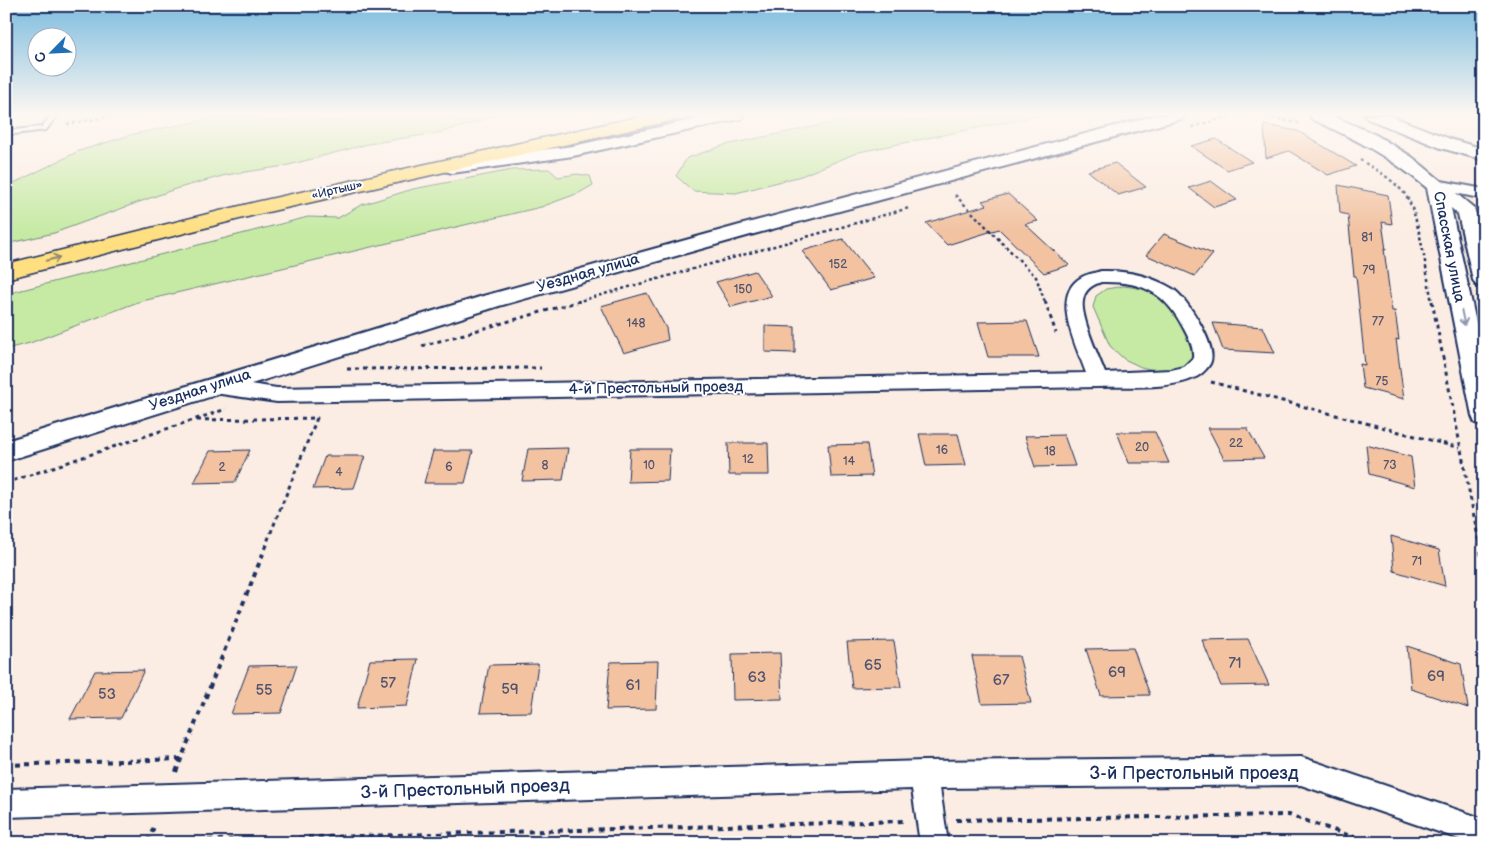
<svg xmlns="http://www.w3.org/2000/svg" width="1490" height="849" font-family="'Balsamiq Sans',sans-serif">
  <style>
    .green { fill: #c6eaa4; stroke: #708c81 }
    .building { fill: #f2c2a1; stroke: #1b2f5e }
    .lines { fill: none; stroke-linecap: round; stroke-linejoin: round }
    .service-casing { stroke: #1b2f5e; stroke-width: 4 }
    .minor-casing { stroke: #1b2f5e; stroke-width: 4 }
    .tertiary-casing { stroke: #1b2f5e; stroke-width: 4 }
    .trunk-casing { stroke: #1b2f5e; stroke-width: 3 }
    .path-far2 { stroke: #1b2f5e; stroke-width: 2.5; stroke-dasharray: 3 3; stroke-linecap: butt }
    .path-far1 { stroke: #1b2f5e; stroke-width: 3; stroke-dasharray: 4 4; stroke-linecap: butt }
    .path { stroke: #1b2f5e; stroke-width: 4; stroke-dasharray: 5 5; stroke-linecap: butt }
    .service { fill: #fff; fill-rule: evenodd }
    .minor { fill: #fff; fill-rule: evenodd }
    .tertiary { fill: #fff; fill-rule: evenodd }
    .trunk { fill: #ffdf80; fill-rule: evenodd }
    .oneway { stroke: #8d876f }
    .oneway2 { stroke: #8d97ae }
    .labels { text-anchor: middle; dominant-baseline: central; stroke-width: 4; stroke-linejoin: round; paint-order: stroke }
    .far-street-label { font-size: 12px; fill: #1b2f5e; stroke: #fff }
    .number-label { font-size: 12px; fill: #51546f }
    .street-label { font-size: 15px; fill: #1b2f5e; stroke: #fff }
    .near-number-label { font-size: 15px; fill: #51546f }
    .near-street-label { font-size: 18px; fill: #1b2f5e; stroke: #fff }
  </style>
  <rect width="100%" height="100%" fill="#fbede3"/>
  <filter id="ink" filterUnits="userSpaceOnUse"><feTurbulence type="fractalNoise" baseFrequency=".02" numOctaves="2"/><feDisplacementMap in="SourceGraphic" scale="10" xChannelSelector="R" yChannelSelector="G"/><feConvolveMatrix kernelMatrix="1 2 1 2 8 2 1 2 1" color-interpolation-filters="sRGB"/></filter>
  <g filter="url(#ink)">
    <g class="green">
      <path d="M 229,115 L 494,115 L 474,123 L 442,132 L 368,144 L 285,166 L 226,175 L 175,189 L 54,233 L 6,244 L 6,187 L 79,151 L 134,134 Z"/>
      <path d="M 870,115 L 1041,115 L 859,152 L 801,176 L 736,193 L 693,191 L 676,176 L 687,158 L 725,145 Z"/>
      <path d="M 549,169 L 558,177 L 577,174 L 590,176 L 593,185 L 579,193 L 541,207 L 138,302 L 30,343 L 6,349 L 6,294 L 308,217 L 338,218 L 361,205 L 413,189 L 512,170 Z"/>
      <path d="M 1124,286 L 1144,289 L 1161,297 L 1173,308 L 1193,344 L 1191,358 L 1182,366 L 1163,372 L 1141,367 L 1124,359 L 1110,346 L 1093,307 L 1096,296 L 1106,289 Z"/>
    </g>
    <g class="building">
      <path d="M 1264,125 L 1298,131 L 1356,166 L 1328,175 L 1289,151 L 1266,158 Z"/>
      <path d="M 1216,139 L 1252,162 L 1227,170 L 1191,146 Z"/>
      <path d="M 1115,163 L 1146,187 L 1118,195 L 1088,171 Z"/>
      <path d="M 1211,181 L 1237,200 L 1214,207 L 1189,188 Z"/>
      <path d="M 1338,185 L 1388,195 L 1392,224 L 1382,222 L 1386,250 L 1384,249 L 1392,311 L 1395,311 L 1399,340 L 1396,339 L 1404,399 L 1363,388 L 1360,364 L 1365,365 L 1356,276 L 1354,276 L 1348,215 L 1340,213 Z"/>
      <path d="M 1008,194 L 1038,221 L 1025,224 L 1069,265 L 1044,273 L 999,229 L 947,245 L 926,223 L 987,205 L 982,201 Z"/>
      <path d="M 1164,234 L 1213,254 L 1195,276 L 1146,255 Z"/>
      <path d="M 843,239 L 874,278 L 831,290 L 802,251 Z"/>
      <path d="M 755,271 L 772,296 L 731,307 L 716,282 Z"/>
      <path d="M 647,293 L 666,328 L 668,340 L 624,353 L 601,306 Z"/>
      <path d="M 1027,321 L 1039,357 L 988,357 L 978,322 Z"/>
      <path d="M 1213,323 L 1263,327 L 1275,353 L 1223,350 Z"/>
      <path d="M 765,326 L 795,327 L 795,353 L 765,352 Z"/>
      <path d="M 1208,428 L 1247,428 L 1264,458 L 1224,459 Z"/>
      <path d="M 1117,432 L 1155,432 L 1169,463 L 1129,463 Z"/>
      <path d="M 919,434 L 958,434 L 966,465 L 926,466 Z"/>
      <path d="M 1064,435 L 1075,466 L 1035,467 L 1025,436 Z"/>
      <path d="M 728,443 L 768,443 L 769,475 L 729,475 Z"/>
      <path d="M 867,444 L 872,476 L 831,477 L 828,445 Z"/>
      <path d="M 1366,445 L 1411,457 L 1415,487 L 1369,474 Z"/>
      <path d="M 568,448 L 563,480 L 522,481 L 528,449 Z"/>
      <path d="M 630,449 L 670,449 L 668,481 L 628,482 Z"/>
      <path d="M 250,450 L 235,482 L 194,483 L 210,451 Z"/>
      <path d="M 433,451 L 473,451 L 465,483 L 424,483 Z"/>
      <path d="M 325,456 L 365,456 L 354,488 L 313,489 Z"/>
      <path d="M 1391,536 L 1439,550 L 1445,586 L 1394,571 Z"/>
      <path d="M 1248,639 L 1269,685 L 1221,686 L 1202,640 Z"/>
      <path d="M 894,641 L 901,687 L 852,688 L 847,642 Z"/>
      <path d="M 1407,646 L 1461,664 L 1468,708 L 1411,689 Z"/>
      <path d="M 1133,648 L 1150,695 L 1101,696 L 1086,649 Z"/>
      <path d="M 780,653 L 782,699 L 733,700 L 732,654 Z"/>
      <path d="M 972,656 L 1019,656 L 1031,703 L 982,704 Z"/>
      <path d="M 418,659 L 407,706 L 357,708 L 370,660 Z"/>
      <path d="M 658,661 L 656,709 L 606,710 L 610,662 Z"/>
      <path d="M 538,664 L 531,712 L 480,713 L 489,665 Z"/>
      <path d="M 297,665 L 281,713 L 231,714 L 249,666 Z"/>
      <path d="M 144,670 L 121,718 L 70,719 L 95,671 Z"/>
    </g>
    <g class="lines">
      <defs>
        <path id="service" d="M 51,115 L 57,115 L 46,130 L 6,135 L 6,131 L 42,127 Z"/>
        <g id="minor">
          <path d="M 1436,180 L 1484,189 L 1484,199 L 1431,188 L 1428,185 L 1431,182 Z"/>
          <path d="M 1101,271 C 1126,270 1152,276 1173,289 C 1187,298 1216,344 1211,361 C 1210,366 1201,375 1196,377 C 1171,390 1126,386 1098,387 L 277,402 L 214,393 L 207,391 L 204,386 L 207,381 L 214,379 L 277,388 L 1086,373 C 1077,347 1049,295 1082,277 C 1087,274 1095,273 1101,271 ZM 1101,282 C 1143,281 1165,292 1184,329 C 1189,339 1194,347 1193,358 L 1184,367 L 1171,370 L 1105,373 C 1099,357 1080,316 1083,301 C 1084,290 1092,285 1101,282 Z"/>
          <path d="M 1301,757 L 1484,819 L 1484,843 L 1471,843 L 1301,785 L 940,788 L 948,843 L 920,843 L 912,789 L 6,817 L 6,789 L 924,761 Z"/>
        </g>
        <g id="tertiary">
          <path d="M 714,115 L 744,115 L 741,119 L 735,120 L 573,156 L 452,173 L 445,171 L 443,167 L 445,163 L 452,161 L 573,146 Z"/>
          <path d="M 1157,115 L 1184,115 L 1181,119 L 754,234 L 499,306 L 6,461 L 6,441 L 483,296 L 740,225 Z"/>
          <path d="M 1309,115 L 1331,115 L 1376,135 L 1412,157 L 1474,208 L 1484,239 L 1484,287 L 1476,285 L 1473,280 L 1458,214 L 1451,208 L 1484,359 L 1484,425 L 1475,423 L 1472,416 L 1427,188 C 1389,156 1357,140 1312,119 Z"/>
          <path d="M 1365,115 L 1388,115 L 1453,140 L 1484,149 L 1484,160 L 1441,148 L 1368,119 Z"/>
        </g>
        <path id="trunk" d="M 646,115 L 679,115 L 677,119 L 670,121 L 259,214 L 6,279 L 6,264 L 256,202 Z"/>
      </defs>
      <use href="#service" class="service-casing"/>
      <use href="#minor" class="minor-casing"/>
      <use href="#tertiary" class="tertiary-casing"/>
      <use href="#trunk" class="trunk-casing"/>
      <g class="path-far2">
        <path d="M 1255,115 L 1299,123"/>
        <path d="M 67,124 L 118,115"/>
        <path d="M 1192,127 L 1233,115"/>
        <path d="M 1360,160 C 1375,169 1391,178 1403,192 C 1419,208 1427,278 1432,302"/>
        <path d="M 955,195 L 1036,277 L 1045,302"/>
        <path d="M 576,302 L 909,208"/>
      </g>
      <g class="path-far1">
        <path d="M 1045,301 L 1056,333"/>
        <path d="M 1432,301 L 1479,542"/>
        <path d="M 422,346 L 580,301"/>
        <path d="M 347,369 L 541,368"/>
        <path d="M 1211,382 L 1460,448"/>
        <path d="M 197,420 L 317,418 L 267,542"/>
        <path d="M 6,483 L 226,409"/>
      </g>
      <g class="path">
        <path d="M 1479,541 L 1484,568"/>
        <path d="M 6,765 L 181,759"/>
        <path d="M 176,772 L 268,541"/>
        <path d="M 956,820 L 1289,815 L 1371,843"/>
        <path d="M 148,842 L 155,824"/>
        <path d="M 108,843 L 905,821"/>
      </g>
      <use href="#service" class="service"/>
      <use href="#minor" class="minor"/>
      <use href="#tertiary" class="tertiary"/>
      <use href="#trunk" class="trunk"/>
    </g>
    <defs><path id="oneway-shaft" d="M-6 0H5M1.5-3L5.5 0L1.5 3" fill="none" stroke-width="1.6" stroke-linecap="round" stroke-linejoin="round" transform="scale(1.25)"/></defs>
    <use class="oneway" href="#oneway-shaft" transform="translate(53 259) rotate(-14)"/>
    <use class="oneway2" href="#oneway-shaft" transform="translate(1463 318) rotate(78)"/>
  </g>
  <linearGradient id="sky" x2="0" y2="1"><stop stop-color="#7bbcde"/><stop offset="0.49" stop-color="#fdf7f2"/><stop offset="1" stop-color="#fdf7f2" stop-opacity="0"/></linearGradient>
  <rect width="1490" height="233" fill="url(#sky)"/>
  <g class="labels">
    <g class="far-street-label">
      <text transform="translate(337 190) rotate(-13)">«Иртыш»</text>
    </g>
    <g class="number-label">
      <text x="1367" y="237">81</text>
      <text x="838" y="264">152</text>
      <text x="1369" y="270">79</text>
      <text x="743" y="289">150</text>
      <text x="1378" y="321">77</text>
      <text x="636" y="323">148</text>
      <text x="1382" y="381">75</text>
      <text x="1236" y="443">22</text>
      <text x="1142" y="447">20</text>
      <text x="942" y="450">16</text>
      <text x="1050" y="451">18</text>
      <text x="748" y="459">12</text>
      <text x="849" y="461">14</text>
      <text x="545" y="465">8</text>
      <text x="649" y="465">10</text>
      <text x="1390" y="465">73</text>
      <text x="222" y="467">2</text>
      <text x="449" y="467">6</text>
      <text x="339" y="472">4</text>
      <text x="1417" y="561">71</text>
    </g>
    <g class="street-label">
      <text transform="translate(1449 247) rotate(79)">Спасская улица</text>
      <text transform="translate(588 273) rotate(-16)">Уездная улица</text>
      <text transform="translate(656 388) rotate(-1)">4-й Престольный проезд</text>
      <text transform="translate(200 390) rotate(-18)">Уездная улица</text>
    </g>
    <g class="near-number-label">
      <text x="1235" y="663">71</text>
      <text x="873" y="665">65</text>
      <text x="1117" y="672">69</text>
      <text x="1436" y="676">69</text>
      <text x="757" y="677">63</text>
      <text x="1001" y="680">67</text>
      <text x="388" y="683">57</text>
      <text x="633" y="685">61</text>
      <text x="510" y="689">59</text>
      <text x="264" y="690">55</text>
      <text x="107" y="694">53</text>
    </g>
    <g class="near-street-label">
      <text x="1194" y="773">3-й Престольный проезд</text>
      <text transform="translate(465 789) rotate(-2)">3-й Престольный проезд</text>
    </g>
  </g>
  <rect width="1490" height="849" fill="none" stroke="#fff" stroke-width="25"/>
  <rect x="12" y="12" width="1465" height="824" fill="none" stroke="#1b2f5e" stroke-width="2" filter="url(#ink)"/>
  <g transform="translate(52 52) rotate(246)"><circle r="24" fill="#ffffff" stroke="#a4acbf"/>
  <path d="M0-4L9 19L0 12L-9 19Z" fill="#1f6fb2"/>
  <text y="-8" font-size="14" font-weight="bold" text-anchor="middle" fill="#1b2f5e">С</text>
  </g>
</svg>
